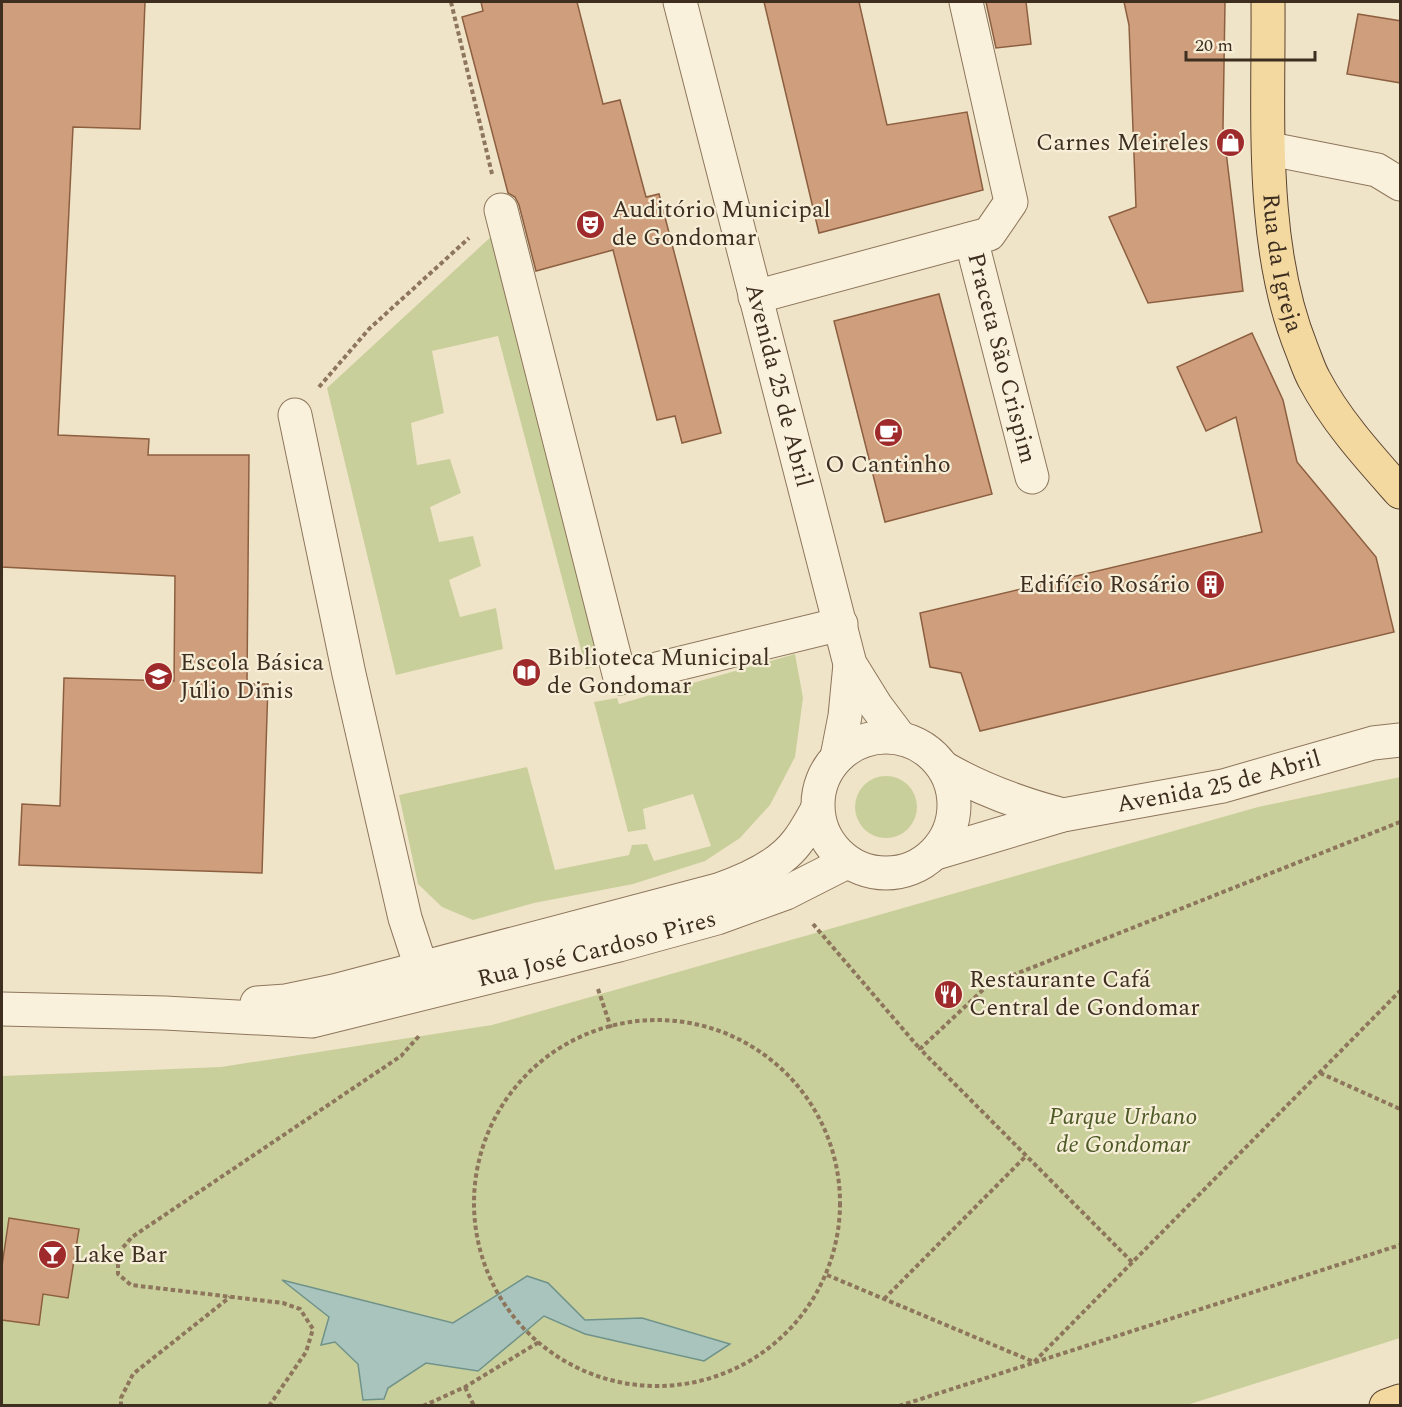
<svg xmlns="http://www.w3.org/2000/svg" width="1402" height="1407" font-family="Spectral,serif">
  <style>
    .green { fill: #c9cf9b }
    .water { fill: #a9c4bc; stroke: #6f938a; stroke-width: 1.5 }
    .building { fill: #cf9f7d; stroke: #8d5f41; stroke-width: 1.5 }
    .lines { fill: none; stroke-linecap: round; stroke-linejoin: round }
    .minor-casing { stroke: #8d765c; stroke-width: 35 }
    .major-casing { stroke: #5b4430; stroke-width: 35 }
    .path { stroke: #8d765c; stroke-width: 4; stroke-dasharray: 4.5 3; stroke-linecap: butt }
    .minor { stroke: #faf1dc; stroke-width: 33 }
    .major { stroke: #f3d9a0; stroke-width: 33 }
    .labels { text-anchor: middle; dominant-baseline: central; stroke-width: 4.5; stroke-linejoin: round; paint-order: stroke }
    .poi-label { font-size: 24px; fill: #3d2e20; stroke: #f7eed8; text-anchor: start }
    .street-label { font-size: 24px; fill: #3d2e20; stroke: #f7eed8 }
    .park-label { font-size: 24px; font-style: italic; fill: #4d5a26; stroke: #f7eed8 }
  </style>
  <rect width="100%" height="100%" fill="#f0e4c8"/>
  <g class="green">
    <path d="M 494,234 L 605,664 L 586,669 L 498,336 L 432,351 L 444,413 L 411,423 L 417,465 L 450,459 L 461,493 L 430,507 L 439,542 L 473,536 L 481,566 L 449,580 L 460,617 L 496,608 L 503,649 L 396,675 L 327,388 Z"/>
    <path d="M 795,654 L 803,698 L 795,757 L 770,805 L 740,838 L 705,861 L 633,884 L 534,903 L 473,920 L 442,907 L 418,884 L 399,795 L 527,767 L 555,870 L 629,855 L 632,845 L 647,844 L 654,861 L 711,846 L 693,794 L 643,809 L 646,829 L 628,832 L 594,702 L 617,698 L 619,704 Z"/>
    <circle cx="886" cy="807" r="31"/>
    <path d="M 1400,777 L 1400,1338 L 1187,1405 L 2,1405 L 2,1076 L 221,1067 L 492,1025 L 1258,807 Z"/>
  </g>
  <path class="water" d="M 527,1276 L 548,1283 L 585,1320 L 642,1318 L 730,1344 L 704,1361 L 585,1334 L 544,1316 L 478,1371 L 426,1363 L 388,1388 L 384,1399 L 363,1400 L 358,1364 L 335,1342 L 321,1345 L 329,1317 L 282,1280 L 453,1323 Z"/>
  <g class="building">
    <path d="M 2,2 L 145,2 L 140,129 L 73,127 L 58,435 L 149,439 L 148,455 L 249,455 L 247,684 L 268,684 L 262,873 L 19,865 L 22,804 L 60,806 L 64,678 L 174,681 L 175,576 L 2,567 Z"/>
    <path d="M 481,2 L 577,2 L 603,104 L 620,100 L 646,197 L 659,194 L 721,433 L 682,443 L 675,416 L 657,420 L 613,250 L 536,271 L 519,205 L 515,197 L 508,193 L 462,17 L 483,11 Z"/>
    <path d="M 764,2 L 859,2 L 887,125 L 967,112 L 983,190 L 819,233 Z"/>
    <path d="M 986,2 L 1026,2 L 1031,44 L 996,48 Z"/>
    <path d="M 1124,2 L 1225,2 L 1223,127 L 1243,291 L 1148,303 L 1109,217 L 1136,207 L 1129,25 Z"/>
    <path d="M 1358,14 L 1401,21 L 1401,83 L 1347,74 Z"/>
    <path d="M 939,294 L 992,494 L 885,522 L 834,321 Z"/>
    <path d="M 1252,333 L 1283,400 L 1297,462 L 1376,557 L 1394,632 L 980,731 L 961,673 L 930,667 L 920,613 L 1262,532 L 1236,417 L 1206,431 L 1177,367 Z"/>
    <path d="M 9,1218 L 79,1229 L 68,1298 L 43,1294 L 39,1325 L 2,1320 L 2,1266 Z"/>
  </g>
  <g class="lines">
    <defs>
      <g id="minor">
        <path id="s1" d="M 680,2 L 850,664 L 876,706 L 900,738"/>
        <path d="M 1270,149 L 1377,170 L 1400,184"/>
        <path d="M 501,210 L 620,678 L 841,624"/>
        <path id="s2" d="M 971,239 L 1032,477"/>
        <path d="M 755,297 L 989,234 L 1011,202 L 966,2"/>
        <path d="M 295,415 L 349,674 L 405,918 L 421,967"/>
        <circle cx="886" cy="805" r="68"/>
        <path d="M 837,757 L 845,716 L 850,664"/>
        <path d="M 944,768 C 982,790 1021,804 1063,815"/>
        <path id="s3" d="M 936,853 L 1063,815 L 1223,786 L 1373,743 L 1400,740"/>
        <path d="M 257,1003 L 286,1001 L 334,991 L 718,890 C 744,881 780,865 797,842 C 805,832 811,820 817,810"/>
        <path id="s4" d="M 2,1009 L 165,1013 L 312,1021 L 619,945 L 717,918 L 786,893 L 847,862"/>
      </g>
      <g id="major">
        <path id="s5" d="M 1268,2 C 1269,114 1259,244 1302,350 C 1306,360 1309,370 1314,379 C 1336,421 1369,457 1400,492"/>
        <path d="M 1386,1406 L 1400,1401"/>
      </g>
    </defs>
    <use href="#minor" class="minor-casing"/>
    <use href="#major" class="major-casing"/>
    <g class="path">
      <path d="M 451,2 L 492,174"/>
      <path d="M 319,387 L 369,329 L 469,238"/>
      <path d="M 813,924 L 920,1049"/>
      <path d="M 598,989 L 611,1028"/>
      <circle cx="657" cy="1203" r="183"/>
      <path d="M 1320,1073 L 1400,1109"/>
      <path d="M 1132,1262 L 920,1049 L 988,985 L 1400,822"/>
      <path d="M 827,1275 L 1034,1362 L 1400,991"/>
      <path d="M 884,1299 L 1026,1156"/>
      <path d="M 465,1387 L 474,1406"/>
      <path d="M 121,1406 L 121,1398 L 133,1374 L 230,1297"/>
      <path d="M 269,1406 L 306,1352 L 313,1329 L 300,1309 L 283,1303 L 131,1285 L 118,1274 L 118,1253 L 132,1237 L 401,1056 L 419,1036"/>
      <path d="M 423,1406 L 465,1387 L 539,1342"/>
      <path d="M 899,1406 L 1400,1245"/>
    </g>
    <use href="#minor" class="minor"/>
    <use href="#major" class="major"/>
  </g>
  <defs>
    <symbol id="shop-disc" viewBox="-11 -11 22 22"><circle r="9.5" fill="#9e2a2b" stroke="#f7eed8"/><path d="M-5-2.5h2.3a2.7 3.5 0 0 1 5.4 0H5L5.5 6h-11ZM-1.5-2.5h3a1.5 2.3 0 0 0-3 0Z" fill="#fff"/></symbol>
    <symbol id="theatre-disc" viewBox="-11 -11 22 22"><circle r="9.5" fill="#9e2a2b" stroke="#f7eed8"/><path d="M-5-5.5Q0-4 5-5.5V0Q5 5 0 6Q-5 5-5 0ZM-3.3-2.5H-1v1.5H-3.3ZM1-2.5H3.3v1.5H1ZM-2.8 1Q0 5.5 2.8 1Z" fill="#fff"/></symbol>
    <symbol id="cafe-disc" viewBox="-11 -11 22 22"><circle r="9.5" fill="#9e2a2b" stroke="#f7eed8"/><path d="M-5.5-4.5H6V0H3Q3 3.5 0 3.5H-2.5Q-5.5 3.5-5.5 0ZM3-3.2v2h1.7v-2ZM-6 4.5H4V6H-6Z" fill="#fff"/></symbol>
    <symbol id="building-disc" viewBox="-11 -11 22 22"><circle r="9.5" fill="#9e2a2b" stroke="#f7eed8"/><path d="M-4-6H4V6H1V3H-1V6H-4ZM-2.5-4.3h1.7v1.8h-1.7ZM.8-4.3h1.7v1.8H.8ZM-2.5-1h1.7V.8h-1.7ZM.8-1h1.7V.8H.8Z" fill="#fff"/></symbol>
    <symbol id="library-disc" viewBox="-11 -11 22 22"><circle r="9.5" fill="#9e2a2b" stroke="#f7eed8"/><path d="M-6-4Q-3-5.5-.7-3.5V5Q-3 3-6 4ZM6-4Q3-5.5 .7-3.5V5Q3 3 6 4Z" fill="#fff"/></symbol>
    <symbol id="school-disc" viewBox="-11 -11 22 22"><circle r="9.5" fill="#9e2a2b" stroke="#f7eed8"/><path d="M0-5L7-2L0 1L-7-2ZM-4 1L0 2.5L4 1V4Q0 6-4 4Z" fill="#fff"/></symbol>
    <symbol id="restaurant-disc" viewBox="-11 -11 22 22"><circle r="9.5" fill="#9e2a2b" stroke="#f7eed8"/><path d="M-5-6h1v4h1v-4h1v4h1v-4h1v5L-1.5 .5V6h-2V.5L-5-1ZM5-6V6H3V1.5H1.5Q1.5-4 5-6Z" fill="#fff"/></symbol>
    <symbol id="bar-disc" viewBox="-11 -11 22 22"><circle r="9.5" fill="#9e2a2b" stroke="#f7eed8"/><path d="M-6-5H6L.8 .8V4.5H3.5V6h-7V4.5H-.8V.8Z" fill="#fff"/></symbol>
  </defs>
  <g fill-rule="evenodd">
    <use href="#shop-disc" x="1214" y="126" width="33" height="33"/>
    <use href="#theatre-disc" x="574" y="208" width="33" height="33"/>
    <use href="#cafe-disc" x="872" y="416" width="33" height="33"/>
    <use href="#building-disc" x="1194" y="568" width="33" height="33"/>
    <use href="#library-disc" x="510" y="656" width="33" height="33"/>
    <use href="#school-disc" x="142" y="660" width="33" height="33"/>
    <use href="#restaurant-disc" x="932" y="978" width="33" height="33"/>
    <use href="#bar-disc" x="36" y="1238" width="33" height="33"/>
  </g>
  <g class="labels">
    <g class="poi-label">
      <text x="1209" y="143" text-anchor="end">Carnes Meireles</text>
      <text x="612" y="210">Auditório Municipal<tspan x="612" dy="28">de Gondomar</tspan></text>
      <text x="888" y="465" text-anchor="middle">O Cantinho</text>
      <text x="1190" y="585" text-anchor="end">Edifício Rosário</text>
      <text x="547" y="658">Biblioteca Municipal<tspan x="547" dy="28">de Gondomar</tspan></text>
      <text x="180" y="663">Escola Básica<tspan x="180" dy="28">Júlio Dinis</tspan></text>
      <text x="969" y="980">Restaurante Cafá<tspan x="969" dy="28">Central de Gondomar</tspan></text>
      <text x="73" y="1255">Lake Bar</text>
    </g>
    <g class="street-label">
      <text stroke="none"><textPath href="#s5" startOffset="262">Rua da Igreja</textPath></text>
      <text stroke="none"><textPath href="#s2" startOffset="123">Praceta São Crispim</textPath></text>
      <text stroke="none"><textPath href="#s1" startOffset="396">Avenida 25 de Abril</textPath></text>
      <text stroke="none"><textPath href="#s3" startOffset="292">Avenida 25 de Abril</textPath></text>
      <text stroke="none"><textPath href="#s4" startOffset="604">Rua José Cardoso Pires</textPath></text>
    </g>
    <g class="park-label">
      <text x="1123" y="1117">Parque Urbano<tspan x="1123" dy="28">de Gondomar</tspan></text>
    </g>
  </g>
  <rect width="1402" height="1407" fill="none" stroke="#3d2e20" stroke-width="6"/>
  <path d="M1186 51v9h129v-9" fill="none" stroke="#3d2e20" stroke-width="3"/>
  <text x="1195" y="51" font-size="18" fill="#3d2e20" stroke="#f7eed8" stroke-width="4.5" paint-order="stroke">20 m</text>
</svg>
